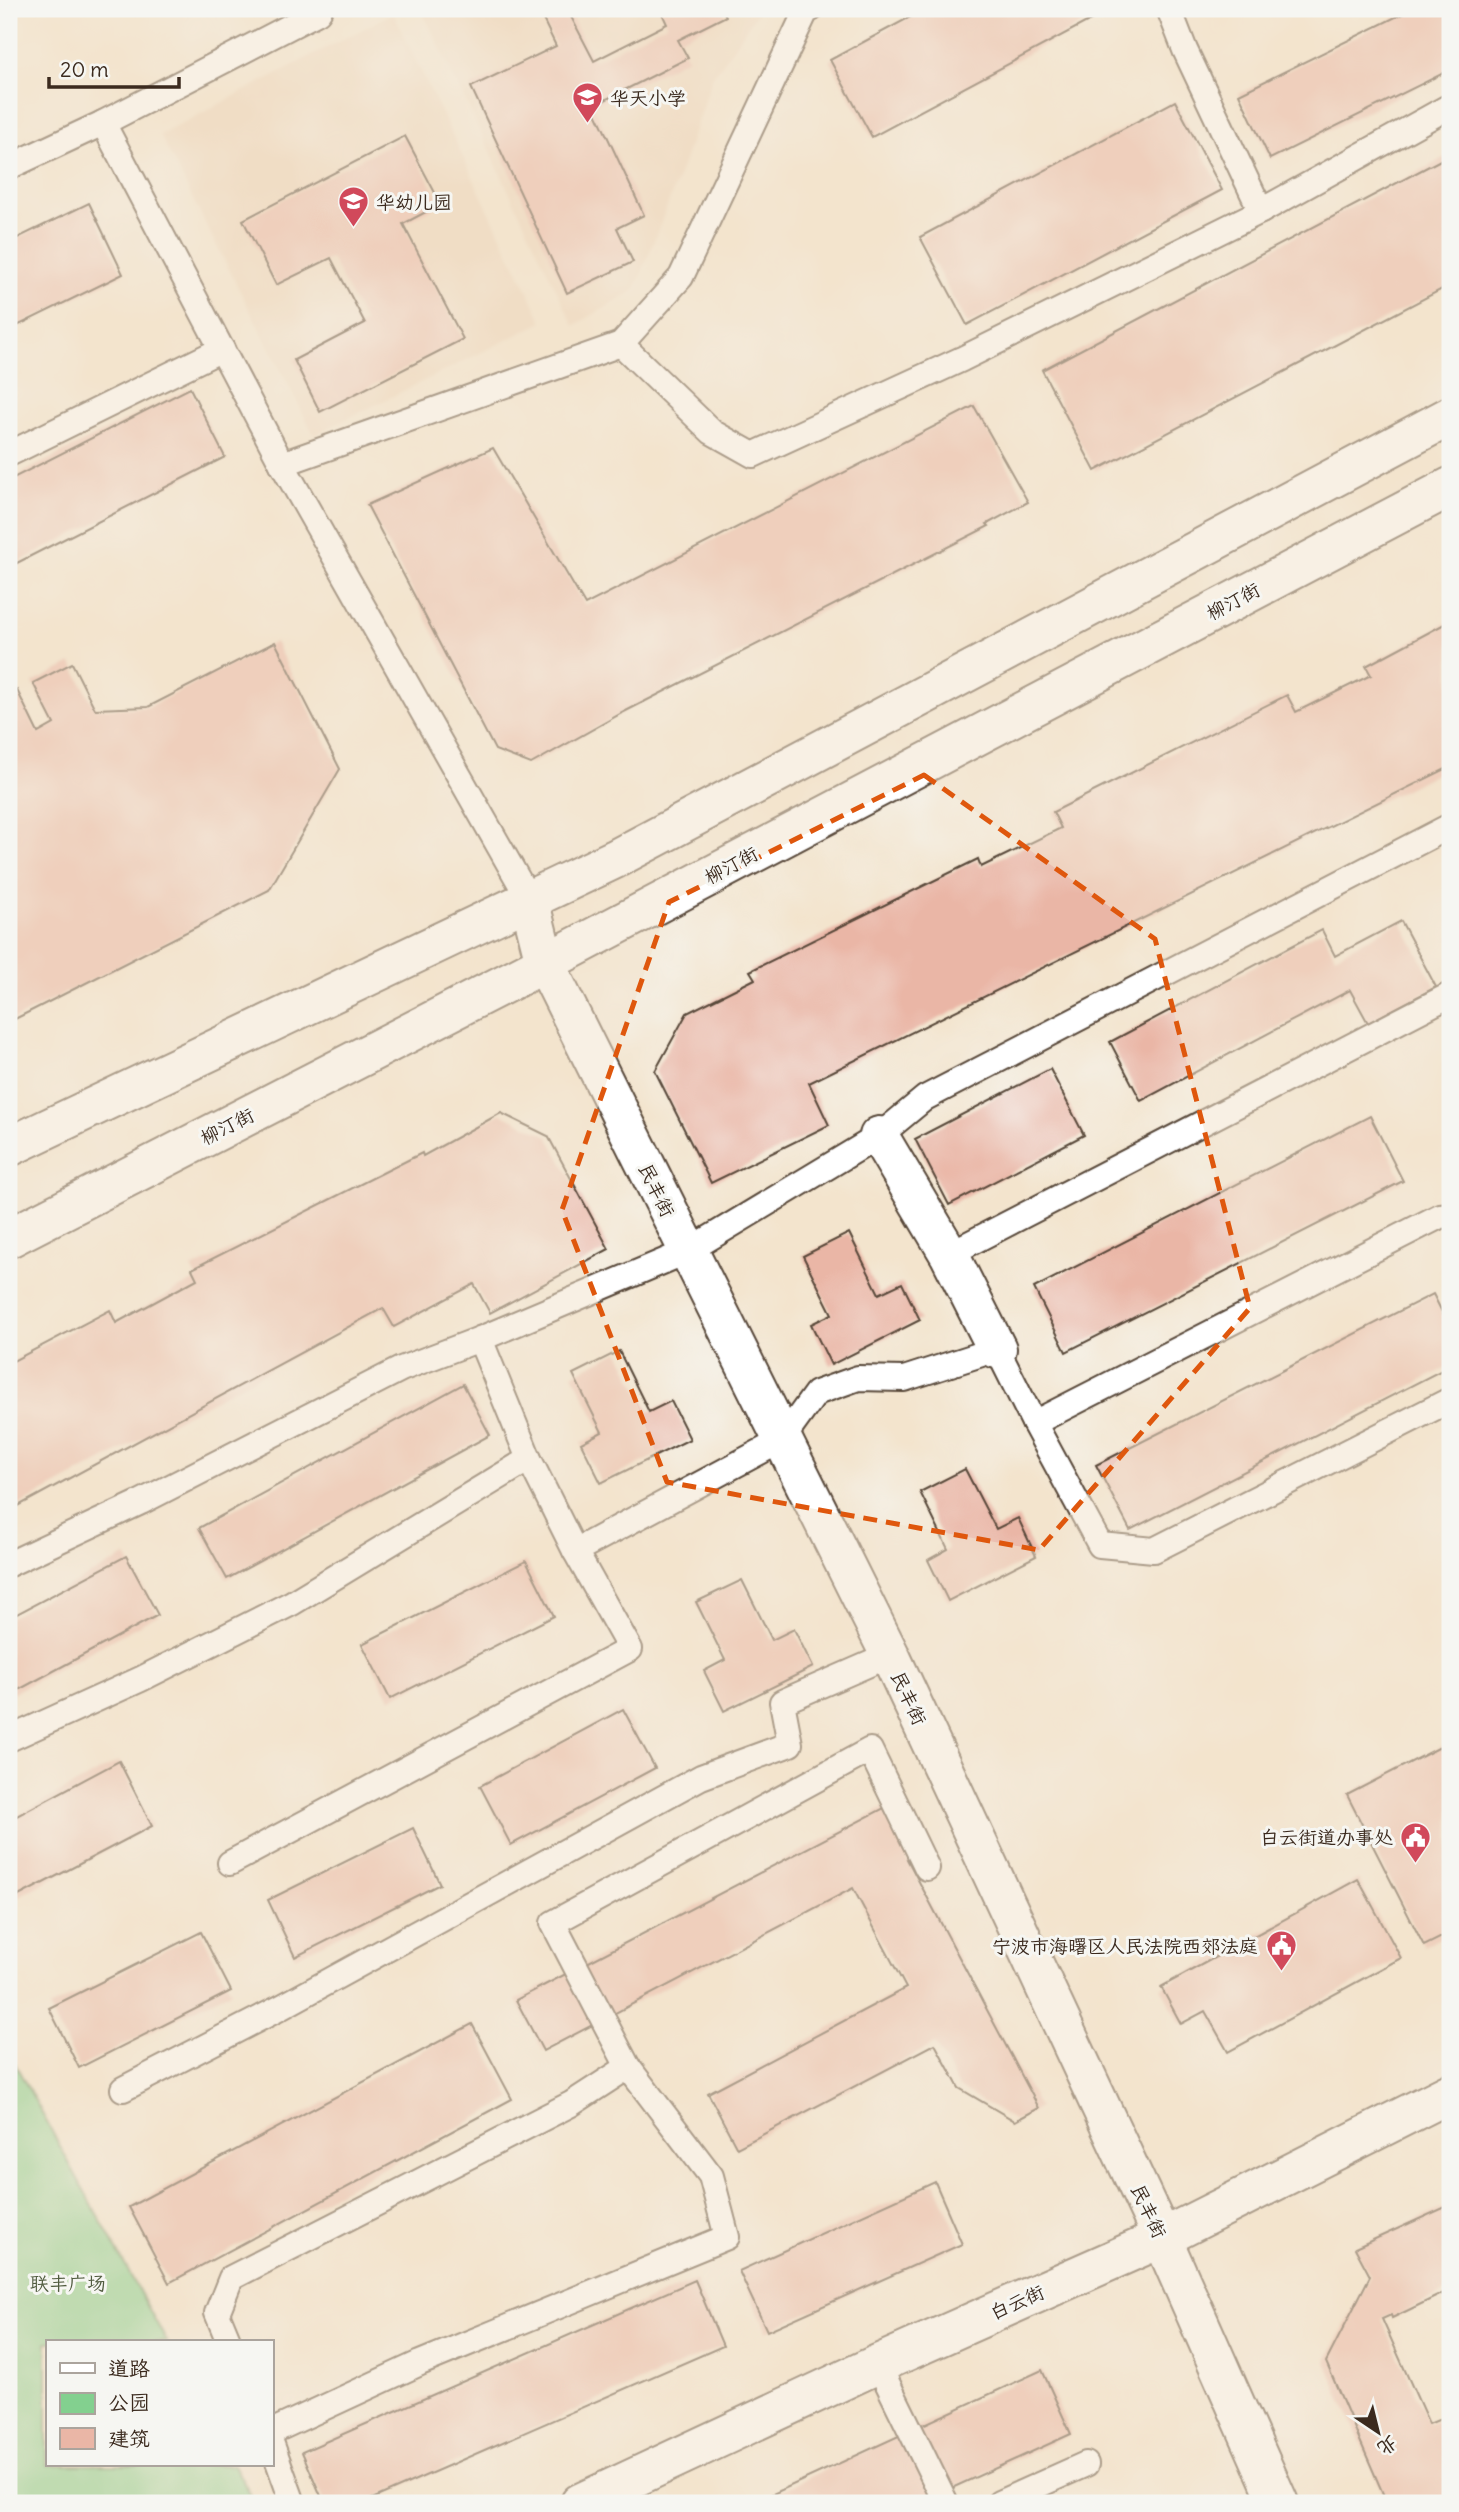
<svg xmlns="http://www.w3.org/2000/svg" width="1459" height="2512" font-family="Delius,'LXGW WenKai TC',sans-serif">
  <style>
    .built { fill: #eed6bb }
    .green { fill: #83d08f; stroke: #5f7d56; stroke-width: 2 }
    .building { fill: #eab6a6 }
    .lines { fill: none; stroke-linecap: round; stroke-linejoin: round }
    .lane-casing { stroke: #574638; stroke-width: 28 }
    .street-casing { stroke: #574638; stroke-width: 42 }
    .primary-casing { stroke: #574638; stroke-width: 42 }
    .lane { stroke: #fff; stroke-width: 24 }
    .street { stroke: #fff; stroke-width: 38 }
    .primary { stroke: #fff; stroke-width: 38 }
    .marked { fill: none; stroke: #df570d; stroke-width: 5; stroke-dasharray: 14 9; stroke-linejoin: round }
    .labels { text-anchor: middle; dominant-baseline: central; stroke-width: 6; stroke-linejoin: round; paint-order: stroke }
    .poi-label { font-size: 19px; fill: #3b2a1e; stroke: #f6f6f2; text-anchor: start }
    .street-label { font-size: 19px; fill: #3b2a1e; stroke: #f6f6f2 }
    .park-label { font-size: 19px; fill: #515c40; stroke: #f6f6f2 }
  </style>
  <rect width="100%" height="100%" fill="#f6f6f2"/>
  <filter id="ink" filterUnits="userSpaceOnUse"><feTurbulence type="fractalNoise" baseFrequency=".0143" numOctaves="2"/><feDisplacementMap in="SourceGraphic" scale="14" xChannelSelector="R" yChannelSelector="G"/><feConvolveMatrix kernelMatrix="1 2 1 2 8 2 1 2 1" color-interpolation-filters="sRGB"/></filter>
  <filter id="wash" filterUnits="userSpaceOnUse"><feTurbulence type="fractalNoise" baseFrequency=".00686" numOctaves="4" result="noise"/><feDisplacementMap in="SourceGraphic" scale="28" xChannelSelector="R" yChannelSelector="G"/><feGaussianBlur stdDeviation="1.57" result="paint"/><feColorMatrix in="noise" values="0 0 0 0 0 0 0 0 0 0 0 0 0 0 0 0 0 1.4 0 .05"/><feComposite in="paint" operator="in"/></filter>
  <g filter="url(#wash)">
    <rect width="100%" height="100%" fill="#f3e4cd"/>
    <g class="built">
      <path d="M 421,9 L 760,9 L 712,78 L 680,173 L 635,290 L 574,326 Z"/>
      <path d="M 393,13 L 543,322 L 314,435 L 160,135 Z"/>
    </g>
    <path class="green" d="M 9,2053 L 167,2342 L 47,2342 L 47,2465 L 234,2465 L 255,2503 L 9,2503 Z"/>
    <g id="blocks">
      <g class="building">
        <path d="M 538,9 L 567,9 L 594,61 L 667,24 L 660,9 L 722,9 L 726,16 L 678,40 L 688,58 L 593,106 L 644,215 L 617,228 L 633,262 L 567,293 L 471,87 L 556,46 Z"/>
        <path d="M 925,9 L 1111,9 L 872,137 L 830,60 Z"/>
        <path d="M 1412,9 L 1450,9 L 1450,70 L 1270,159 L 1239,94 Z"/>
        <path d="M 1175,101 L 1222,190 L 967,325 L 920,237 Z"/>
        <path d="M 405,136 L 441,204 L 403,224 L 463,339 L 320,412 L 294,360 L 365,323 L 331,258 L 276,285 L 243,220 Z"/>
        <path d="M 1450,155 L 1450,285 L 1095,471 L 1042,370 Z"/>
        <path d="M 89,203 L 123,274 L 9,330 L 9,242 Z"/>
        <path d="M 190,388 L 225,457 L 9,567 L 9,480 Z"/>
        <path d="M 974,406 L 1028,502 L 987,524 L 989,526 L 622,713 L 531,764 L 495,750 L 367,505 L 493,448 L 585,605 Z"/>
        <path d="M 1450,621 L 1450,767 L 809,1083 L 829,1125 L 711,1183 L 655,1071 L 687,1013 L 755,979 L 750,971 L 978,859 L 981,867 L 1061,828 L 1053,812 L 1287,695 L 1296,712 L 1371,675 L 1366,666 Z"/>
        <path d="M 275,642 L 340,769 L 269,890 L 9,1022 L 9,694 L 17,690 L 38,733 L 54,724 L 33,683 L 72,663 L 95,709 L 148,707 Z"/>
        <path d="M 1401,921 L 1436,987 L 1368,1023 L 1350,990 L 1141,1101 L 1110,1042 L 1322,930 L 1335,956 Z"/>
        <path d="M 1050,1069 L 1084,1135 L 949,1205 L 915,1139 Z"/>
        <path d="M 501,1113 L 548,1136 L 609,1249 L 490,1313 L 474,1284 L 394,1327 L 383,1308 L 9,1511 L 9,1363 L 110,1310 L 116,1323 L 197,1279 L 192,1269 L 422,1153 L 423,1156 Z"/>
        <path d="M 1370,1116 L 1403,1181 L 1066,1352 L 1034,1288 Z"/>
        <path d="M 849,1233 L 879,1294 L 902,1283 L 920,1320 L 831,1365 L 811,1324 L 832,1314 L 803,1256 Z"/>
        <path d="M 1433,1294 L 1450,1328 L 1450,1366 L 1130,1530 L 1096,1465 Z"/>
        <path d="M 619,1351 L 649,1412 L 671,1401 L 690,1439 L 601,1483 L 581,1443 L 602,1432 L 573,1374 Z"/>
        <path d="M 463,1384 L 490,1435 L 227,1579 L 199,1528 Z"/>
        <path d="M 965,1469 L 996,1529 L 1018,1518 L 1036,1556 L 948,1601 L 928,1560 L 948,1549 L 920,1492 Z"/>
        <path d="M 126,1556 L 158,1615 L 9,1695 L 9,1618 Z"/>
        <path d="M 526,1561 L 554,1616 L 390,1699 L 362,1644 Z"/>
        <path d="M 742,1580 L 772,1640 L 794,1629 L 813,1667 L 724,1711 L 704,1671 L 725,1660 L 696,1602 Z"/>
        <path d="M 623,1709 L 655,1768 L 511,1845 L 480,1786 Z"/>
        <path d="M 1450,1742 L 1450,1933 L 1424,1946 L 1347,1795 Z"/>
        <path d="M 119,1761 L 152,1826 L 9,1901 L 9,1820 Z"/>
        <path d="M 884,1808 L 910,1858 L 907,1859 L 1039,2108 L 1015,2121 L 959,2088 L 935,2044 L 737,2148 L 708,2093 L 906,1988 L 853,1888 L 543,2051 L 516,2000 Z"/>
        <path d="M 413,1828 L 440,1884 L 295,1957 L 268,1900 Z"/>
        <path d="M 1358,1879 L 1401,1958 L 1228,2052 L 1205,2011 L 1181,2024 L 1161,1987 Z"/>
        <path d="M 201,1932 L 231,1991 L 79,2068 L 49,2008 Z"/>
        <path d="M 472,2024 L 512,2099 L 169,2283 L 129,2207 Z"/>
        <path d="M 935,2182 L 962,2244 L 767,2331 L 739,2271 Z"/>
        <path d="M 1450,2205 L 1450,2290 L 1392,2318 L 1391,2315 L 1382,2319 L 1429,2424 L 1450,2415 L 1450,2498 L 1440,2503 L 1387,2503 L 1326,2362 L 1370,2276 L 1355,2248 Z"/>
        <path d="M 695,2280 L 723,2346 L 363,2503 L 324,2503 L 302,2452 Z"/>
        <path d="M 1042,2370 L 1071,2434 L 919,2503 L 753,2503 Z"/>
      </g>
    </g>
  </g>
  <g filter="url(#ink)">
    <use href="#blocks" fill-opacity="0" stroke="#574638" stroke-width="2"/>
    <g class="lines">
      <defs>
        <g id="lane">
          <path d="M 1169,9 L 1185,50 L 1261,211"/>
          <path d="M 103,123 L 318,12 L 320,9"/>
          <path d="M 9,167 L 103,123 L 282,464 L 529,899"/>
          <path d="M 621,344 L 712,432 L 753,455 L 962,359 L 1261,211 L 1450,106"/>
          <path d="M 9,454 L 222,349"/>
          <path d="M 282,464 L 621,344 L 681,277 L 806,11 L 811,9"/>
          <path d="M 949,1254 L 1450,995"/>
          <path d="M 1034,1423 L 1100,1545 L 1154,1550 L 1450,1400"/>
          <path d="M 529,1459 L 575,1551"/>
          <path d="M 9,1564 L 141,1502 L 401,1369 L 480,1339 L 688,1251 L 879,1136 L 925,1098 L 1450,826"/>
          <path d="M 9,1739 L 141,1679 L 292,1603 L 529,1459 L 480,1339"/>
          <path d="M 230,1863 L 630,1649 L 575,1551 L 782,1440 L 816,1393 L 858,1378 L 904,1379 L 997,1349 L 1034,1423 L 1440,1216 L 1450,1215"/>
          <path d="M 123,2089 L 278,2009 L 701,1777 L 790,1744 L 782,1702 L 890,1655"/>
          <path d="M 229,2342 L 217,2313 L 231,2278 L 571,2104 L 628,2067"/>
          <path d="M 878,2364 L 946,2503"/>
          <path d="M 271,2432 L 420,2363 L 727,2237 L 711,2176 L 628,2067 L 553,1923 L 870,1750 L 927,1868"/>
          <path d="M 271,2442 L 293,2503"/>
          <path d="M 999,2503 L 1086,2464"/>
        </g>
        <g id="street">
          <path d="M 529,899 L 545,963 L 890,1655 L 1162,2238 L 1279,2503"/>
          <path d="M 879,1136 L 949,1254 L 997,1349"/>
          <path d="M 580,2503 L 878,2364 L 1162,2238 L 1450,2093"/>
        </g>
        <g id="primary">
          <path d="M 9,1147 L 615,859 L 1450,416"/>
          <path d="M 9,1238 L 545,963 L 1450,487"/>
        </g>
      </defs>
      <use href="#lane" class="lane-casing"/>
      <use href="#street" class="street-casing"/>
      <use href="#primary" class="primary-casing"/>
      <use href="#lane" class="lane"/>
      <use href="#street" class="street"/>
      <use href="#primary" class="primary"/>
    </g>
  </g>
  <path d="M0 0H1459V2512H0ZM 924,775 L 1155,939 L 1250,1308 L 1039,1550 L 667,1482 L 562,1210 L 669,902 Z" fill="#f3e4cd" fill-opacity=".55" fill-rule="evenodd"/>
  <path class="marked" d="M 924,775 L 1155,939 L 1250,1308 L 1039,1550 L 667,1482 L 562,1210 L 669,902 Z"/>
  <defs>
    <symbol id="school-pin" viewBox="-11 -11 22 30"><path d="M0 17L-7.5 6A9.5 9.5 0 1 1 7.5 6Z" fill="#d1495b" stroke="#f6f6f2"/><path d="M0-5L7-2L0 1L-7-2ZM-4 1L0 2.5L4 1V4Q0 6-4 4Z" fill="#fff"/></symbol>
    <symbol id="civic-pin" viewBox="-11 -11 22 30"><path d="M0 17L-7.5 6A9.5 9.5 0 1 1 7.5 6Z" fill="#d1495b" stroke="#f6f6f2"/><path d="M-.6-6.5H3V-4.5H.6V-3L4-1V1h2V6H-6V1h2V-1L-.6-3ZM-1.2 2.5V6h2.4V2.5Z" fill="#fff"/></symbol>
  </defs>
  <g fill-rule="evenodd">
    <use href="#school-pin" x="570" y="80" width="35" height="47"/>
    <use href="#school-pin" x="336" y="184" width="35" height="47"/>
    <use href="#civic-pin" x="1398" y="1820" width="35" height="47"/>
    <use href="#civic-pin" x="1264" y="1928" width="35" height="47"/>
  </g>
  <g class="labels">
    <g class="poi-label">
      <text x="610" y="98">华天小学</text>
      <text x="376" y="202">华幼儿园</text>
      <text x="1393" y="1837" text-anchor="end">白云街道办事处</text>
      <text x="1258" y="1946" text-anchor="end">宁波市海曙区人民法院西郊法庭</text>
    </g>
    <g class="street-label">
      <text transform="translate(1233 601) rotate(-28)">柳汀街</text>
      <text transform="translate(731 865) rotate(-28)">柳汀街</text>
      <text transform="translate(227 1126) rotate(-27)">柳汀街</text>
      <text transform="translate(657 1190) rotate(64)">民丰街</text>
      <text transform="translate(909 1698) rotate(65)">民丰街</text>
      <text transform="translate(1149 2211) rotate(65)">民丰街</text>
      <text transform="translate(1017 2302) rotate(-24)">白云街</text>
    </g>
    <g class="park-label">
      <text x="68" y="2283">联丰广场</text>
    </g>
  </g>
  <rect width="1459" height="2512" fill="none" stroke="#f6f6f2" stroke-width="35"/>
  <rect x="46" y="2340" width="228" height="126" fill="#f6f6f2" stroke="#aba49d" stroke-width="2"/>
  <rect x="60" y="2363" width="35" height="10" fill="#ffffff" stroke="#aba49d" stroke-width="2"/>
  <text x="108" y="2376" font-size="21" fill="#3b2a1e">道路</text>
  <rect x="60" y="2393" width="35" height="21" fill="#83d08f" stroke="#aba49d" stroke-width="2"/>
  <text x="108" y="2410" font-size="21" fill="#3b2a1e">公园</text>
  <rect x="60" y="2428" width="35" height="21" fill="#eab6a6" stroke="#aba49d" stroke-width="2"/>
  <text x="108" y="2446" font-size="21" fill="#3b2a1e">建筑</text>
  <g transform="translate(1378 2432) rotate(145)" stroke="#f6f6f2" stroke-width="5" paint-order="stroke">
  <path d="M0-5L12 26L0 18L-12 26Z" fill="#3b2a1e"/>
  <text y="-10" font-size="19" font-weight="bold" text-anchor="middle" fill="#3b2a1e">北</text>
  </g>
  <path d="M49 77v10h130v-10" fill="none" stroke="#3b2a1e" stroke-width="3.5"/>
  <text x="60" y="77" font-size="21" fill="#3b2a1e" stroke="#f6f6f2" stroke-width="5" paint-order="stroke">20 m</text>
</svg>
